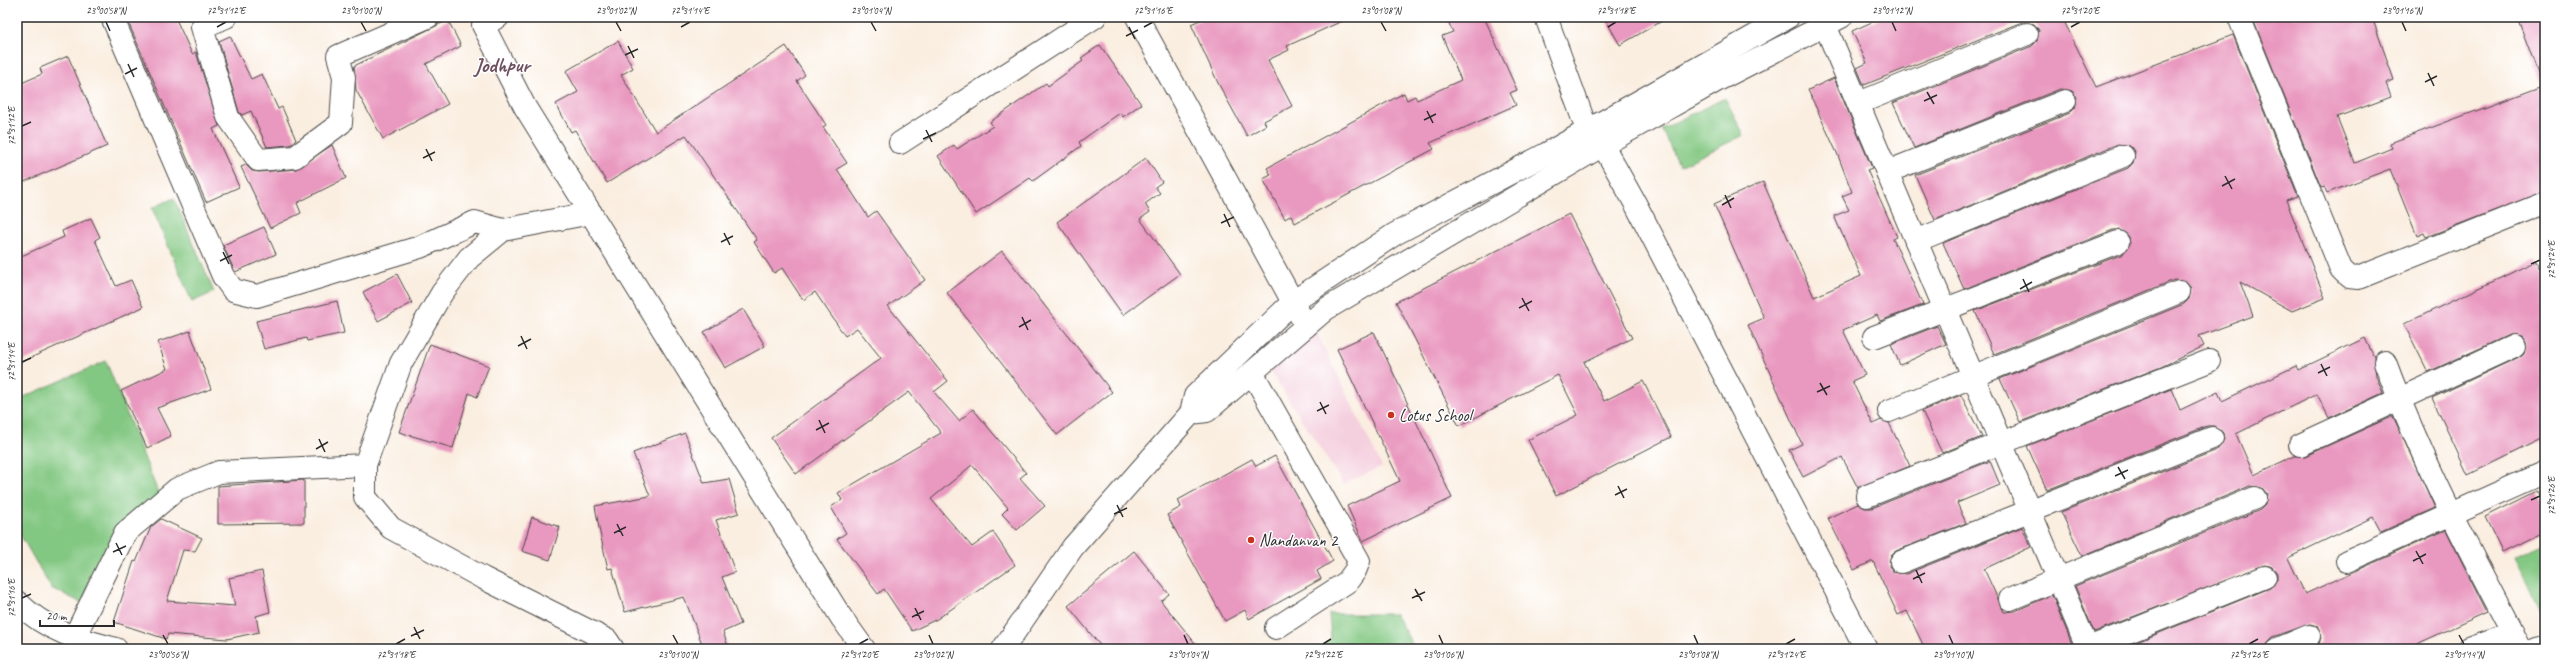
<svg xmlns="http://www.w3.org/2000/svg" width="2562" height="666" font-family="Caveat,sans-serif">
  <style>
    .built { fill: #f4cfdd }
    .green { fill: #83c882; stroke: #577a56 }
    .building { fill: #e998bf }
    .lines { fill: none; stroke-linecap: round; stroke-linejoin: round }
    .minor-casing { stroke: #4a4846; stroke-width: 24 }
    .tertiary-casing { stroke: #4a4846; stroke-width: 24 }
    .minor { stroke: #fff; stroke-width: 22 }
    .tertiary { stroke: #fff; stroke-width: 22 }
    .ticks { fill: none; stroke: #2b2b2b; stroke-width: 1.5 }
    .poi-dot { fill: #c8321e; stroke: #fff; stroke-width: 1.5 }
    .labels { text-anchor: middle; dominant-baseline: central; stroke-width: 3; stroke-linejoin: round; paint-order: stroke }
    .poi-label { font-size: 17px; fill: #2b2b2b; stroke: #fff; text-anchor: start }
    .district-label { font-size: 21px; font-weight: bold; fill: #6e515f; stroke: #fff }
    .neatline { fill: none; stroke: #2b2b2b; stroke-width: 1.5 }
    .ticks-label { font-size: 10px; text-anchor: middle; fill: #2b2b2b }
  </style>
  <rect width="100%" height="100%" fill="#fff"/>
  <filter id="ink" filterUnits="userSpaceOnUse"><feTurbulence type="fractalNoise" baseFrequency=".025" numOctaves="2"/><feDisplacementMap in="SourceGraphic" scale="8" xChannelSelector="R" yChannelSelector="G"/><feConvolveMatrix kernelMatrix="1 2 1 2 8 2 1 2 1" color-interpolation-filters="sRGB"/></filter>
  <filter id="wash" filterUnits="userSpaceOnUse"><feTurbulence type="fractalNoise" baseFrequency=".012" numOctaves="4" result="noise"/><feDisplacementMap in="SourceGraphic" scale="16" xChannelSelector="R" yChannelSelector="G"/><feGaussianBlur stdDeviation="0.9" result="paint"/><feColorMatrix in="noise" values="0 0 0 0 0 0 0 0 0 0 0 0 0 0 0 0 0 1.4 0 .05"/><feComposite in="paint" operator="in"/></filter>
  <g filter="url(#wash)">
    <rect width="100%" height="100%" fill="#faeee0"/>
    <path class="built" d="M 1317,333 L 1382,467 L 1343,484 L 1265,363 Z"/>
    <g class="green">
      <path d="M 1725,98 L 1744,135 L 1680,166 L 1661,129 Z"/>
      <path d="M 174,198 L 214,292 L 192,302 L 152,208 Z"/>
      <path d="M 106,361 L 161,500 L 82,603 L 51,588 L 17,529 L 17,400 Z"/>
      <path d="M 2545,542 L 2545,611 L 2541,613 L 2515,556 Z"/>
      <path d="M 1329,614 L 1395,614 L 1415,649 L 1319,649 L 1331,638 Z"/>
    </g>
    <g id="blocks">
      <g class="building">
        <path d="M 126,17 L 175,17 L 192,54 L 196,52 L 219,126 L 213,129 L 239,187 L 206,202 Z"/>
        <path d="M 1207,17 L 1351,17 L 1287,46 L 1289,50 L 1268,60 L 1292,106 L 1264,121 L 1266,125 L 1247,136 L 1218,83 L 1191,24 Z"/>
        <path d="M 1446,17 L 1484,17 L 1517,90 L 1510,93 L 1516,105 L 1430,143 L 1434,149 L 1295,223 L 1291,215 L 1285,219 L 1263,179 L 1271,175 L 1267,168 L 1404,93 L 1407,100 L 1415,96 L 1417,100 L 1461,80 L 1442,36 L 1453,32 Z"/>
        <path d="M 1604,17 L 1669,17 L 1620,45 Z"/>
        <path d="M 1883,17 L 2062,17 L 2096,87 L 2233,35 L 2298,196 L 2286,200 L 2325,298 L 2292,311 L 2240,282 L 2253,316 L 2199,336 L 2204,346 L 2161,367 L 2020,422 L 2000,379 L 2184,304 L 2189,299 L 2191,288 L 2186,282 L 2174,280 L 1994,354 L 1975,311 L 2123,254 L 2130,244 L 2129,237 L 2120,230 L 2113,230 L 1964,289 L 1943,243 L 2128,168 L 2133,163 L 2135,152 L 2130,146 L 2118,144 L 1935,220 L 1915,175 L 2070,113 L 2075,108 L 2077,97 L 2072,91 L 2060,89 L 1914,148 L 1893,103 L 2032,46 L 2037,41 L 2039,30 L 2034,24 L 2022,22 L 1864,85 L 1857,68 L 1867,63 L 1852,31 Z"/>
        <path d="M 2252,17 L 2372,17 L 2394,80 L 2386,83 L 2391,97 L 2337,117 L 2355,163 L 2392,148 L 2390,143 L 2543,86 L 2517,17 L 2545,17 L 2545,191 L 2426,237 L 2424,233 L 2417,236 L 2390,169 L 2327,193 L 2324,186 L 2321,187 Z"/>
        <path d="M 448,20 L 461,46 L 426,64 L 448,104 L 383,139 L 356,90 L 354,66 Z"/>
        <path d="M 230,36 L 251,79 L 262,74 L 278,109 L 282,107 L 296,140 L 290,145 L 267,147 L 251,111 L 242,115 L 239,112 L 219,41 Z"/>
        <path d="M 618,41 L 633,68 L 621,75 L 656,132 L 786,46 L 805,75 L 797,81 L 826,125 L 823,127 L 847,163 L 837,169 L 868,217 L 876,211 L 925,280 L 888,306 L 948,381 L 934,392 L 959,421 L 973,409 L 1026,473 L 1020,478 L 1045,506 L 1017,530 L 1002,514 L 1008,508 L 972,465 L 931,499 L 972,547 L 993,532 L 1015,565 L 937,619 L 912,631 L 884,589 L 878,594 L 837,539 L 846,533 L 831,507 L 842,500 L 838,493 L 941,433 L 909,392 L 796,474 L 771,438 L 881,358 L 857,328 L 845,336 L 815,292 L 803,300 L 782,268 L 774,273 L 754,242 L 757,240 L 686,135 L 607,183 L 575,130 L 571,132 L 556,104 L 578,92 L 566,71 Z"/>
        <path d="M 1100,45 L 1141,104 L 1123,117 L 1120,113 L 1079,142 L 1081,146 L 1033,181 L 1030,178 L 976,214 L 938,156 L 954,145 L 957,149 L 993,126 L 990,122 L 1046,83 L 1048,86 L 1083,61 L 1081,58 Z"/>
        <path d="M 68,56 L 107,146 L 17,185 L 17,85 L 42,74 L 40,68 Z"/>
        <path d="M 1834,78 L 1872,168 L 1867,170 L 1897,237 L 1893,239 L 1923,305 L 1880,321 L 1877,315 L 1843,330 L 1865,375 L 1852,381 L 1873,424 L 1881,420 L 1889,423 L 1910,466 L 1858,488 L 1842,457 L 1803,477 L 1789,450 L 1802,444 L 1748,325 L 1764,318 L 1714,204 L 1763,182 L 1814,297 L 1861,276 L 1834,216 L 1849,210 L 1842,196 L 1852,192 L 1837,153 L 1808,90 Z"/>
        <path d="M 332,145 L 346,178 L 297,203 L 301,213 L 270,228 L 241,167 L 246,165 L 252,171 L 259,172 L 296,169 Z"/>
        <path d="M 1146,158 L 1162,182 L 1155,187 L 1160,193 L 1145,204 L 1150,212 L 1140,219 L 1180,274 L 1123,315 L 1057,222 Z"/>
        <path d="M 1569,214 L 1632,338 L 1584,362 L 1604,401 L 1643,381 L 1671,437 L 1556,496 L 1528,440 L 1578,415 L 1558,375 L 1459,426 L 1396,302 Z"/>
        <path d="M 91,218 L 100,237 L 95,240 L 116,286 L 131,280 L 143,307 L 17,364 L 17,258 L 64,237 L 62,231 Z"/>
        <path d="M 264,227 L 276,254 L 235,272 L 223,245 Z"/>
        <path d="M 1002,251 L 1112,392 L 1057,435 L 947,293 Z"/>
        <path d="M 2536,261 L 2545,279 L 2545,437 L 2468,475 L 2432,398 L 2519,357 L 2524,353 L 2525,341 L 2521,336 L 2509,335 L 2428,372 L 2404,324 Z"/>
        <path d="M 397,274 L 412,303 L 378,321 L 363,292 Z"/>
        <path d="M 337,301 L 344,333 L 307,341 L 306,338 L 264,349 L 256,321 Z"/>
        <path d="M 743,309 L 765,346 L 725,368 L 704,332 Z"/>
        <path d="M 1937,326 L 1946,344 L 1900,365 L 1891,344 Z"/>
        <path d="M 190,331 L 211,389 L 157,408 L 171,436 L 147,448 L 121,391 L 167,369 L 158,342 Z"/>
        <path d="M 1374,332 L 1452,498 L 1363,541 L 1347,506 L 1400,481 L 1337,349 Z"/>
        <path d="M 2365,338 L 2374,357 L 2376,376 L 2383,393 L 2329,418 L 2317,394 L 2236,434 L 2254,475 L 2294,456 L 2305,456 L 2393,416 L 2435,508 L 2381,532 L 2373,517 L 2288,558 L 2305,594 L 2446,530 L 2487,612 L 2406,649 L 2310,649 L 2319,644 L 2321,637 L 2317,626 L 2310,624 L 2273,637 L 2268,642 L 2266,649 L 2120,649 L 2270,588 L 2277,579 L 2277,573 L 2272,567 L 2266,565 L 2094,632 L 2075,586 L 2260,510 L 2265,505 L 2267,494 L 2262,488 L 2250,486 L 2082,556 L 2061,512 L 2217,450 L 2224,440 L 2223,433 L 2214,426 L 2207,426 L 2047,490 L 2027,446 L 2171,389 L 2180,410 L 2218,392 L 2222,401 L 2296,366 L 2298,370 Z"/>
        <path d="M 430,344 L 489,366 L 477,397 L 469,393 L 453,448 L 399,432 Z"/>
        <path d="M 1961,395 L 1982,437 L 1942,453 L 1922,411 Z"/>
        <path d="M 685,433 L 704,483 L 729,479 L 739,513 L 716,520 L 735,572 L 722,577 L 741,624 L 723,632 L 729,649 L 704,649 L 684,597 L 625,612 L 612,568 L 608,569 L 600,533 L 595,506 L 650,496 L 633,453 Z"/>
        <path d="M 1275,456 L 1333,561 L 1317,571 L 1321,579 L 1249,619 L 1245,610 L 1225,621 L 1167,515 L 1181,507 L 1178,500 L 1252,459 L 1256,466 Z"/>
        <path d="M 1990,461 L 2000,485 L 1957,503 L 1966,523 L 1896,551 L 1891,555 L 1889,566 L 1894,572 L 1906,574 L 2022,527 L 2031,547 L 1984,569 L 2004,612 L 2015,611 L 2052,595 L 2072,644 L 2060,649 L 1925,649 L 1907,611 L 1898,615 L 1873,561 L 1854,570 L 1828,518 L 1858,504 L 1865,508 L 1872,508 Z"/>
        <path d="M 304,480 L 304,523 L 218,524 L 218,486 Z"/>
        <path d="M 2537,491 L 2545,509 L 2545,531 L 2502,552 L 2485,517 Z"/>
        <path d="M 532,517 L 560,527 L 550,560 L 522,551 Z"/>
        <path d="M 161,519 L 202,538 L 195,551 L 183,550 L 167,601 L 235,606 L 229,578 L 262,571 L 270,612 L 256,616 L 259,632 L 227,639 L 168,634 L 166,639 L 114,622 L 134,561 L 136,562 L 151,527 Z"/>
        <path d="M 1134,551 L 1169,594 L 1161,601 L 1200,649 L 1103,649 L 1068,606 Z"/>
      </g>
    </g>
  </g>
  <g filter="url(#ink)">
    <use href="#blocks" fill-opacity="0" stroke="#4a4846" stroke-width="1"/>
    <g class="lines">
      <defs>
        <g id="minor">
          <path d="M 112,17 L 223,276 L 233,290 L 257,296 L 420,247 L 475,222 L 503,230"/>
          <path d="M 226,17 L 202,27 L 228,117 L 258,160 L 295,157 L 341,123 L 344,77 L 338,56 L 428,17"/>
          <path d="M 498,17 L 483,25 L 525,107 L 841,617 L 864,649"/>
          <path d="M 1137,17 L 1306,326"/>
          <path d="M 2239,17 L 2341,269 L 2349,277 L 2358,278 L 2545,203"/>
          <path d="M 1825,25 L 2088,649"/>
          <path d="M 1859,103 L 2027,34"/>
          <path d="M 900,143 L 1095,17"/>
          <path d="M 1887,172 L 2065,101"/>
          <path d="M 1916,241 L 2123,156"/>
          <path d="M 1874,337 L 2118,242"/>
          <path d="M 2385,362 C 2422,462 2472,556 2521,649"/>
          <path d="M 1253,374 L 1359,561 L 1355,571 L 1347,582 L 1276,628"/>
          <path d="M 1889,411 L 2179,292"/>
          <path d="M 2300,445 L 2514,346"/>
          <path d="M 365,465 L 365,497 L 391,528 L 483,578 L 607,640 L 613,649"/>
          <path d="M 1867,496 L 2209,361"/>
          <path d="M 2347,561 L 2545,472"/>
          <path d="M 1901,562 L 2212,438"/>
          <path d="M 2010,599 L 2255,498"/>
          <path d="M 74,638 L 125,533 L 177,489 L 219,472 L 365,465 L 401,363 L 442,293 L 469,258 L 503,230 L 591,213"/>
          <path d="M 2086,649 L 2265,577"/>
          <path d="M 2278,649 L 2309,636"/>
          <path d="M 2469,649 L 2513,633"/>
          <path d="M 2537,649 L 2545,647"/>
        </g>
        <g id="tertiary">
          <path d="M 1546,17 L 1587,130"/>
          <path d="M 1595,131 L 1635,203 L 1866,649"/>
          <path d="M 1191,413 L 1207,411 L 1326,309 L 1603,145 L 1718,80 L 1841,17"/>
          <path d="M 17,602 C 47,631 77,639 116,649"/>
          <path d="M 1003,649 L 1073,547 L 1191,413 L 1195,396 L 1293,302 L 1395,234 L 1546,154 L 1788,17"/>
        </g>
      </defs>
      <use href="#minor" class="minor-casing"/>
      <use href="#tertiary" class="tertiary-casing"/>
      <use href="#minor" class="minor"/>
      <use href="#tertiary" class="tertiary"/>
    </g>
  </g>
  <path class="ticks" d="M 106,22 L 110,31M 361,22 L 366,31M 616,22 L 621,31M 871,22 L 876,31M 1381,22 L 1386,31M 1892,22 L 1896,31M 2402,22 L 2406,31M 217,27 L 226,22M 681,27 L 690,22M 1129,27 L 1135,39M 1144,27 L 1153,22M 1608,27 L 1616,22M 2071,27 L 2080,22M 1126,36 L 1138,30M 628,46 L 634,58M 625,55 L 638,49M 128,64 L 134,77M 2428,73 L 2434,86M 125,74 L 137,68M 2425,82 L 2437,76M 1927,92 L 1934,104M 1924,101 L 1937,95M 1427,111 L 1433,123M 1424,120 L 1436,114M 22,126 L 31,122M 926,130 L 932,142M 923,139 L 936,133M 426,149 L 432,161M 423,158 L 435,152M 2225,176 L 2232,189M 2222,186 L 2235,179M 1725,195 L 1731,208M 1722,205 L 1734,198M 1224,214 L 1230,227M 1221,223 L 1234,217M 724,233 L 730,245M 721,242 L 733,236M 223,252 L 229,264M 220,261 L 232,255M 2531,264 L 2540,260M 2023,279 L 2029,292M 2020,289 L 2032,282M 1522,298 L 1529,311M 1519,308 L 1532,301M 1022,317 L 1028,330M 1019,327 L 1031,320M 521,336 L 527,349M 518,346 L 531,339M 22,362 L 31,358M 2321,364 L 2327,376M 2318,373 L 2330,367M 1820,383 L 1827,395M 1817,392 L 1830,386M 1320,402 L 1326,414M 1317,411 L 1329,405M 819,420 L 825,433M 816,430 L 829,423M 319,439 L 325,452M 316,449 L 328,442M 2118,467 L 2125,479M 2115,476 L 2128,470M 1618,486 L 1624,498M 1615,495 L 1627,489M 2531,500 L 2540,496M 1117,505 L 1123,517M 1114,514 L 1127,508M 617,524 L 623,536M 614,533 L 626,527M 116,543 L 122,555M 2416,551 L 2423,564M 113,552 L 126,546M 2413,561 L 2426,554M 1916,570 L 1922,583M 1913,579 L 1925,573M 1415,589 L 1422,601M 22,598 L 31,594M 1412,598 L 1425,592M 915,608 L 921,620M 912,617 L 924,611M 414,627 L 420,639M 163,635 L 168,644M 673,635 L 678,644M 929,635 L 933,644M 1184,635 L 1188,644M 1439,635 L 1443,644M 1694,635 L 1698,644M 1949,635 L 1953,644M 2459,635 L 2464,644M 411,636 L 424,630M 396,644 L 405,639M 859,644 L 868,639M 1323,644 L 1331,639M 1786,644 L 1795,639M 2249,644 L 2258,639"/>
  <g class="poi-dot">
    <circle cx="1391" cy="415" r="4"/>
    <circle cx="1251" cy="540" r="4"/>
  </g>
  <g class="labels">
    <g class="poi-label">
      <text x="1399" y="415">Lotus School</text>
      <text x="1259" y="540">Nandanvan 2</text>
    </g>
    <g class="district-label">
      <text x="502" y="65">Jodhpur</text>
    </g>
  </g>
  <rect width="2562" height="666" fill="none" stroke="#fff" stroke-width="44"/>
  <path d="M40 620v6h74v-6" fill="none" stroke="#2b2b2b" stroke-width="2"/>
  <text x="46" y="620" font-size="12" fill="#2b2b2b" stroke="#ffffff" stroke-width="3" paint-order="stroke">20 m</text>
  <rect x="22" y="22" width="2518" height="622" class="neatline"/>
  <g class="ticks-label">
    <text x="106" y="14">23°00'58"N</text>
    <text x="226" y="14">72°31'12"E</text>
    <text x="361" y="14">23°01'00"N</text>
    <text x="616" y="14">23°01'02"N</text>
    <text x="690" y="14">72°31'14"E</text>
    <text x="871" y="14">23°01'04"N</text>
    <text x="1153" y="14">72°31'16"E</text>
    <text x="1381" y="14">23°01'08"N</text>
    <text x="1616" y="14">72°31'18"E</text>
    <text x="1892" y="14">23°01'12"N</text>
    <text x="2080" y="14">72°31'20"E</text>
    <text x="2402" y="14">23°01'16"N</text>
    <text transform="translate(11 126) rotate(-90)" y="4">72°31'12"E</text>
    <text transform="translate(2551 260) rotate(-90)" y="4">72°31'24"E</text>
    <text transform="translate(11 362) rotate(-90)" y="4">72°31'14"E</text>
    <text transform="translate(2551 496) rotate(-90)" y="4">72°31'26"E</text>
    <text transform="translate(11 598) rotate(-90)" y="4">72°31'16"E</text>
    <text x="168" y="658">23°00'56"N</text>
    <text x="396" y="658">72°31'18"E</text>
    <text x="678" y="658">23°01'00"N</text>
    <text x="859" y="658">72°31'20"E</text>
    <text x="933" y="658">23°01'02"N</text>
    <text x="1188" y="658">23°01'04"N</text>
    <text x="1323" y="658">72°31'22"E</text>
    <text x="1443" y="658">23°01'06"N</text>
    <text x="1698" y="658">23°01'08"N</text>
    <text x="1786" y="658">72°31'24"E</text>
    <text x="1953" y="658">23°01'10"N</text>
    <text x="2249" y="658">72°31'26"E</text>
    <text x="2464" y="658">23°01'14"N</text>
  </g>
</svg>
